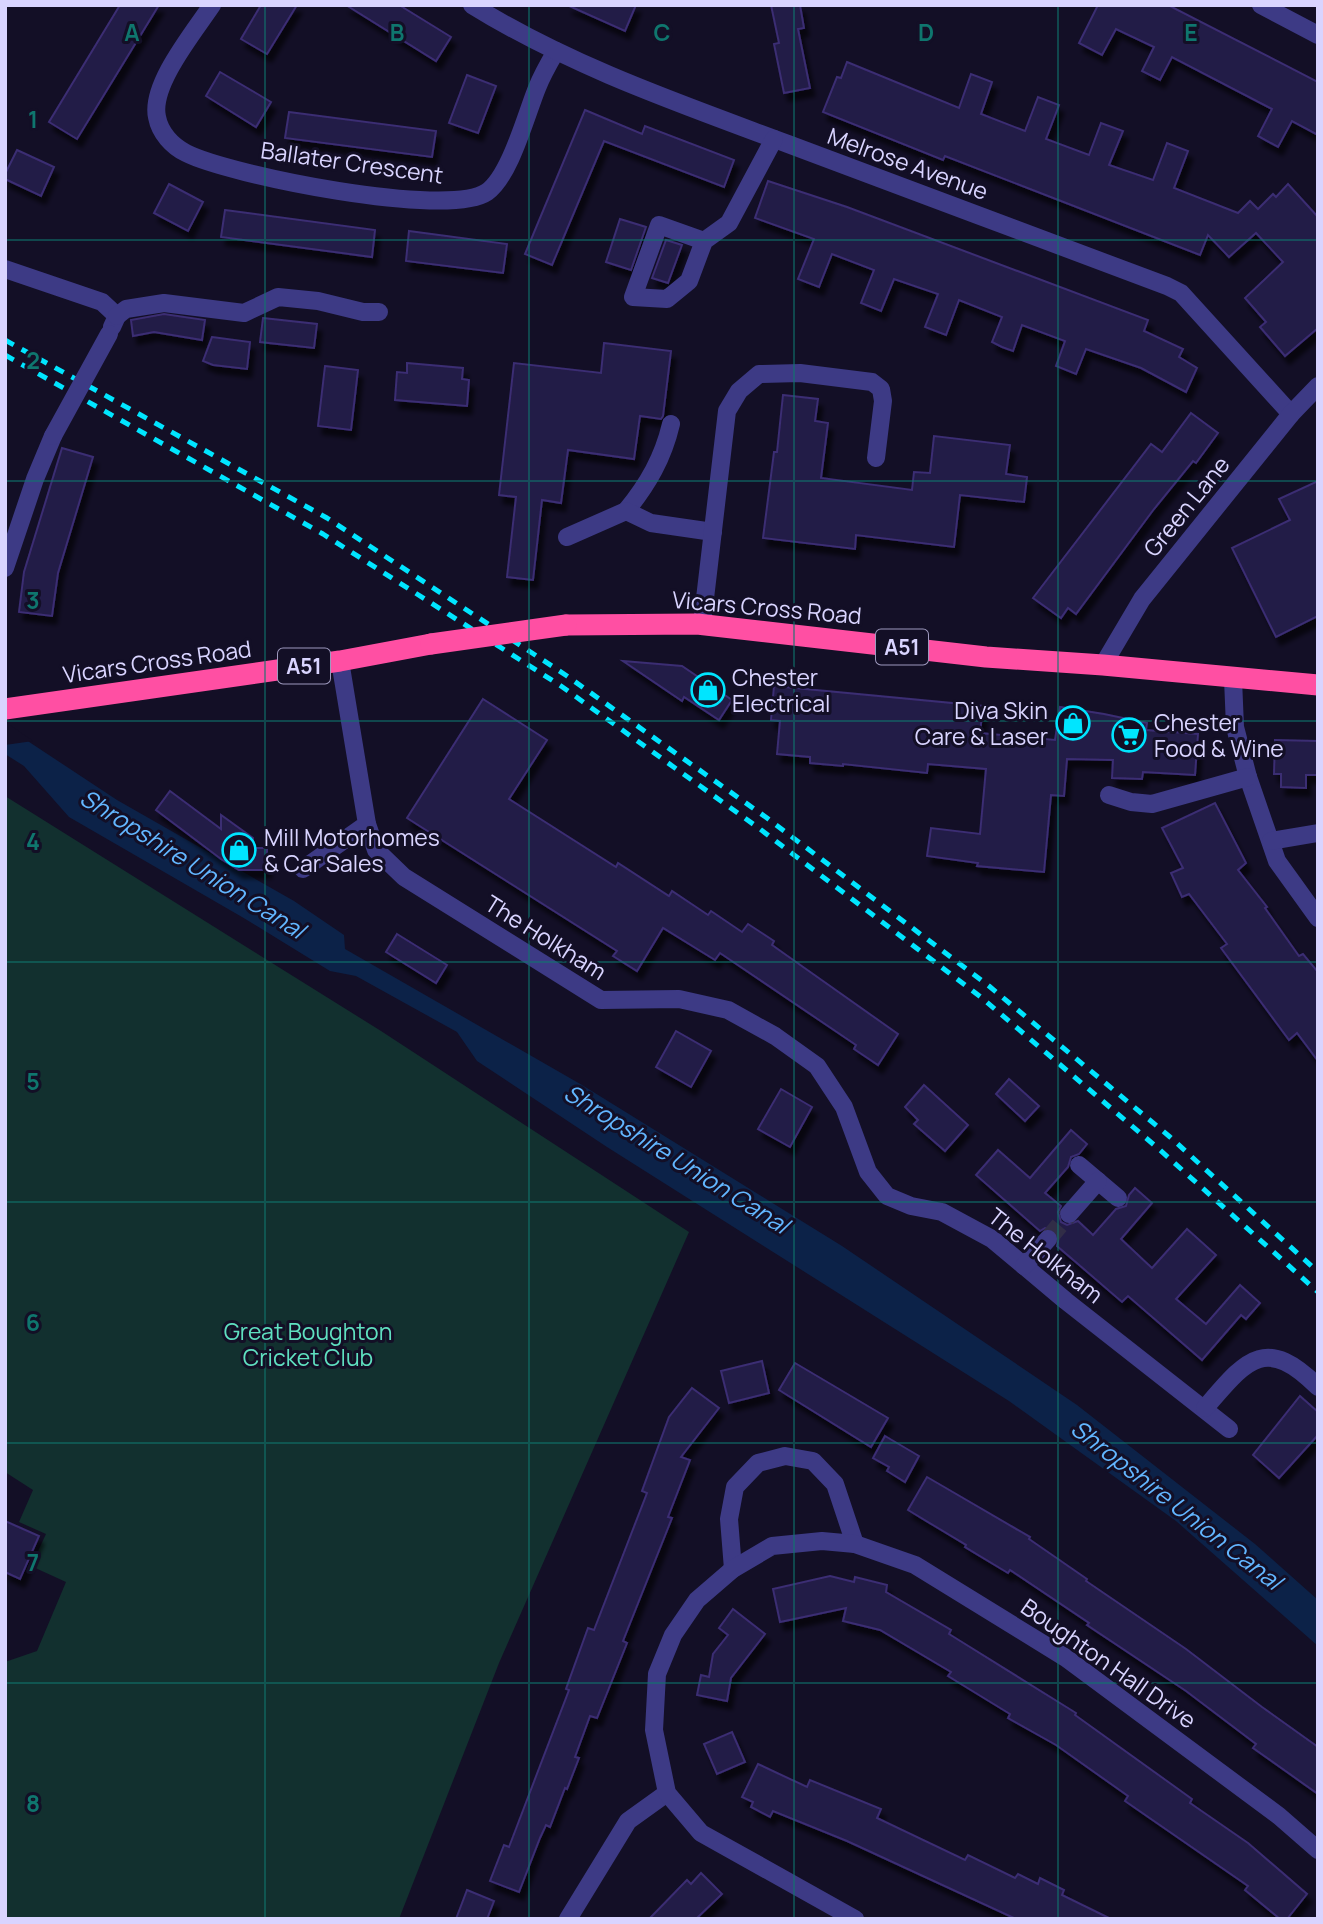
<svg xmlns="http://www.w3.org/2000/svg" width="1323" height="1924" font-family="Manrope,sans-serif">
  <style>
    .green { fill: #12302f }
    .water { fill: #0c2248 }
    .pier { fill: #130f26 }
    .building { fill: #241b47; stroke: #3b2d73; stroke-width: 2; filter: url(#shadow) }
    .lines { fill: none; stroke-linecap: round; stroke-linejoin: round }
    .minor-tunnel { stroke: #312d47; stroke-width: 18; stroke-dasharray: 18 9; stroke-linecap: butt }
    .minor { stroke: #3d3a85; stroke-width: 18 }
    .highway { stroke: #ff4fa3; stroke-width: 21 }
    .rail { stroke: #00e5ff; stroke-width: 5; stroke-dasharray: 10 9; stroke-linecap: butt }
    .minor-bridge { stroke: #3d3a85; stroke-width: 18 }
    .highway-bridge { stroke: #ff4fa3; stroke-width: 21 }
    .grid { fill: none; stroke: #0f766e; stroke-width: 2; stroke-opacity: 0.55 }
    .labels { text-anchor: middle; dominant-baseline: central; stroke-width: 6; stroke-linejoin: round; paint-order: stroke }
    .shield { fill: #130f26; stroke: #9e99be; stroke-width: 2 }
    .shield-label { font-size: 21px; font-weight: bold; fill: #d9d4ff }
    .street-label { font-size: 23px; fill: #d9d4ff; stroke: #130f26 }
    .poi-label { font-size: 23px; fill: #d9d4ff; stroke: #130f26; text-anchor: start }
    .park-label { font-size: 23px; fill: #5fe0c0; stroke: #130f26 }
    .water-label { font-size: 24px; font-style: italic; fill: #62b6ff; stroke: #130f26 }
    .grid-label { font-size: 23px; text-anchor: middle; font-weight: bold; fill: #0f766e; stroke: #130f26; stroke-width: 6; stroke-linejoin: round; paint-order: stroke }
  </style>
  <defs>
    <filter id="shadow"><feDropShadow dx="4.5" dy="8" stdDeviation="2" flood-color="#0009"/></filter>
  </defs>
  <rect width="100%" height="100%" fill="#130f26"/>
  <path class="green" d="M 5,796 L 381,1031 L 689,1232 L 499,1663 L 399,1919 L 5,1919 L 5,1662 L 37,1651 L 66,1582 L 31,1566 L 46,1534 L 19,1522 L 33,1490 L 5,1472 Z"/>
  <path class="water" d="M 5,726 L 117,800 L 294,901 L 344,935 L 345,949 L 582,1085 L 842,1246 L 1077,1405 L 1255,1544 L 1318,1600 L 1318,1646 L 1176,1521 L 1009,1401 L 607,1147 L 477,1061 L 457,1032 L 356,976 L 330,971 L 242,917 L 69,817 L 24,766 L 5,754 Z"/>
  <path class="pier" d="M 5,723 L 7,723 L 33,741 L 5,745 Z"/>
  <g class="building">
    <path d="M 120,5 L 159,5 L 77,139 L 49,122 Z"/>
    <path d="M 261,5 L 297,5 L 267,54 L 241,39 Z"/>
    <path d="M 346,5 L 399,5 L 451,37 L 436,61 Z"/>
    <path d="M 567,5 L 636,5 L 625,31 Z"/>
    <path d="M 771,5 L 800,5 L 804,28 L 798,29 L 810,88 L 784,93 L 774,44 L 779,43 Z"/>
    <path d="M 1098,5 L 1168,5 L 1318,82 L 1318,135 L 1292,121 L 1278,147 L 1258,136 L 1272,109 L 1172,57 L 1160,80 L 1142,71 L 1154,47 L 1116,29 L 1102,55 L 1079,43 Z"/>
    <path d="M 847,62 L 959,108 L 971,74 L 992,82 L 981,114 L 1025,131 L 1038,97 L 1059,105 L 1046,139 L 1089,155 L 1101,123 L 1123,131 L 1109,165 L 1153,180 L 1167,143 L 1188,151 L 1174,188 L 1238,213 L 1250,201 L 1258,209 L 1273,194 L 1276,197 L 1288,184 L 1318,217 L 1318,328 L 1285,356 L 1260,327 L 1266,322 L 1245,298 L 1283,262 L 1256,233 L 1229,257 L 1208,235 L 1200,255 L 945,156 L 943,160 L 823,112 L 837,77 L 841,78 Z"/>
    <path d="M 220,72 L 271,102 L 256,127 L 206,96 Z"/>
    <path d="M 467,75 L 496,86 L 478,133 L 449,123 Z"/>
    <path d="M 585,110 L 642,134 L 645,126 L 734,160 L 724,187 L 604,141 L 552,265 L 525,254 Z"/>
    <path d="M 289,112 L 436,131 L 432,157 L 285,138 Z"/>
    <path d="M 17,150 L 54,167 L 41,196 L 5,179 L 5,174 Z"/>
    <path d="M 768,181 L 847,207 L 1148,320 L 1144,331 L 1183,349 L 1179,357 L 1197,368 L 1186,392 L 1141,368 L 1086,349 L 1076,374 L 1056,366 L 1065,341 L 1022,325 L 1013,351 L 1002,347 L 992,342 L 1002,317 L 959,300 L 946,335 L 925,327 L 938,294 L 894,279 L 881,311 L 861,303 L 874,270 L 832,254 L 819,287 L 798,279 L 814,239 L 755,218 Z"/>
    <path d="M 169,184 L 203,202 L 188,231 L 154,213 Z"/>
    <path d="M 225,210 L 375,230 L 372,257 L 221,237 Z"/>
    <path d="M 620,219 L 646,227 L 631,270 L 606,262 Z"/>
    <path d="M 409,231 L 507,244 L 503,273 L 406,261 Z"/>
    <path d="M 666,240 L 682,245 L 668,283 L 652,278 Z"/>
    <path d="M 164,314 L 205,320 L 202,340 L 154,332 L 133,336 L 131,320 Z"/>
    <path d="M 263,318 L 317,324 L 314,348 L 260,342 Z"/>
    <path d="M 212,337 L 250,342 L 247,369 L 213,365 L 203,361 Z"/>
    <path d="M 604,343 L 671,351 L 663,416 L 661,419 L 640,416 L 634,459 L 568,450 L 561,503 L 542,500 L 533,580 L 507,577 L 516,497 L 499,495 L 514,363 L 601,373 Z"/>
    <path d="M 407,363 L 463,368 L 462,379 L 469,380 L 467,406 L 395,400 L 397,372 L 407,373 Z"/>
    <path d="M 325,366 L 358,370 L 351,430 L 318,426 Z"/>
    <path d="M 783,395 L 818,399 L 815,421 L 828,423 L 821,478 L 912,490 L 914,472 L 930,473 L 934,436 L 1010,445 L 1006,474 L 1027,477 L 1024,502 L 960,495 L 954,547 L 856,535 L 855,549 L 763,538 L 774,452 L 777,452 Z"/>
    <path d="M 1191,413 L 1218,433 L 1196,463 L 1193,461 L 1154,509 L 1076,614 L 1068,608 L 1061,618 L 1033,598 L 1151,444 L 1162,452 Z"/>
    <path d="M 62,448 L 93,457 L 58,573 L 52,616 L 19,612 L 24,572 Z"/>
    <path d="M 1318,481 L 1318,616 L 1276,637 L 1232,548 L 1290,520 L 1279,499 Z"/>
    <path d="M 623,661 L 682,666 L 732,700 L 719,720 L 684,697 L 682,701 Z"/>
    <path d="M 774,686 L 983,706 L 980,733 L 1055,740 L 1060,707 L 1104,714 L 1147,723 L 1146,730 L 1198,734 L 1195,775 L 1143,772 L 1142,779 L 1112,778 L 1113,760 L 1067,759 L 1064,796 L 1051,795 L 1044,872 L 977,866 L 978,863 L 927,856 L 931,828 L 980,834 L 986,769 L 928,764 L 927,773 L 843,764 L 843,766 L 810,763 L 810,757 L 777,754 L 780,721 L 771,720 Z"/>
    <path d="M 483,699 L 547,740 L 509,799 L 616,867 L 618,863 L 669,896 L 672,891 L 708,915 L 711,911 L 742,932 L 748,924 L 774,941 L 772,945 L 898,1034 L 878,1065 L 854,1049 L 856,1045 L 720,953 L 715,960 L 663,928 L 637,971 L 613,956 L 617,951 L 407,818 Z"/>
    <path d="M 1275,740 L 1318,741 L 1318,775 L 1306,775 L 1306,788 L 1281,787 L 1281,774 L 1274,774 Z"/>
    <path d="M 170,791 L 221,829 L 221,815 L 253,838 L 253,848 L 267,848 L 267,870 L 239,870 L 221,859 L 156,810 Z"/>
    <path d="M 1215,803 L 1246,863 L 1238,870 L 1267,907 L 1265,908 L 1299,956 L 1303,954 L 1318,972 L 1318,1061 L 1297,1033 L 1289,1040 L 1221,948 L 1227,944 L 1189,894 L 1182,897 L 1171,873 L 1183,868 L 1162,828 Z"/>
    <path d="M 397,934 L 447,965 L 436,983 L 386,952 Z"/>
    <path d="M 676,1031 L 711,1051 L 691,1087 L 656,1067 Z"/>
    <path d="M 1009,1079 L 1039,1106 L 1025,1121 L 996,1094 Z"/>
    <path d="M 924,1085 L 968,1125 L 945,1151 L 914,1124 L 918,1120 L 905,1107 Z"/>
    <path d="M 781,1089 L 812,1107 L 790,1147 L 758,1129 Z"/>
    <path d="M 1071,1130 L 1087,1144 L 1079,1154 L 1071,1157 L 1068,1167 L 1045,1193 L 1061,1206 L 1058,1212 L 1061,1222 L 1067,1225 L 1078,1221 L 1093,1235 L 1116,1209 L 1126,1206 L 1129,1195 L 1135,1188 L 1152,1203 L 1121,1239 L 1152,1268 L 1187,1229 L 1216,1255 L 1176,1299 L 1206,1324 L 1240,1285 L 1260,1303 L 1246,1319 L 1241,1315 L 1202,1360 L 1128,1296 L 1122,1302 L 1078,1264 L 1057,1246 L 1059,1236 L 1055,1230 L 1045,1228 L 1040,1231 L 976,1175 L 998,1150 L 1030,1178 Z"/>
    <path d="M 762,1361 L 769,1393 L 729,1403 L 721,1371 Z"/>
    <path d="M 795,1363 L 888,1418 L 871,1447 L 779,1390 Z"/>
    <path d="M 692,1388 L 719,1408 L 681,1457 L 690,1460 L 668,1517 L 672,1518 L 623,1641 L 627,1643 L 597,1718 L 590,1716 L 575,1757 L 579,1758 L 567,1789 L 565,1788 L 550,1827 L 546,1825 L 540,1838 L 519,1892 L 490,1881 L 504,1845 L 509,1847 L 569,1690 L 566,1689 L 588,1628 L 594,1630 L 647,1493 L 642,1491 L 669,1417 Z"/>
    <path d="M 1300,1396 L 1318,1412 L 1318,1435 L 1279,1478 L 1253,1455 Z"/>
    <path d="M 885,1436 L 919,1456 L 905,1482 L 887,1471 L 889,1467 L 873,1458 Z"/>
    <path d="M 927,1477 L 1030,1537 L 1029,1539 L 1087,1579 L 1086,1581 L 1186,1649 L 1262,1707 L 1318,1747 L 1318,1794 L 1253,1748 L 1256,1744 L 1186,1691 L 1087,1625 L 1089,1623 L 1010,1570 L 1008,1573 L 965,1547 L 966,1545 L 908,1510 Z"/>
    <path d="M 5,1521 L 39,1536 L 20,1579 L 5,1572 Z"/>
    <path d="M 830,1576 L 854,1582 L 855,1577 L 887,1585 L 886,1592 L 951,1630 L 949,1634 L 1076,1713 L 1075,1715 L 1192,1799 L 1190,1803 L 1248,1843 L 1307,1894 L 1287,1919 L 1280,1919 L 1245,1890 L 1248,1886 L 1125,1801 L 1128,1796 L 1056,1745 L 1008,1718 L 1010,1714 L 948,1676 L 951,1672 L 880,1630 L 843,1621 L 846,1608 L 780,1622 L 773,1589 Z"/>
    <path d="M 733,1609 L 765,1634 L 731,1678 L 727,1701 L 697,1695 L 701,1675 L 709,1677 L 713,1654 L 728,1635 L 719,1628 Z"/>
    <path d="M 732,1732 L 745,1762 L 717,1774 L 704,1744 Z"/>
    <path d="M 758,1764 L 807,1787 L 810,1780 L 881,1809 L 877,1818 L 965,1860 L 968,1855 L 1015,1878 L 1018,1874 L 1038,1884 L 1040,1878 L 1064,1890 L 1062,1895 L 1111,1919 L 1016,1919 L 847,1841 L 773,1811 L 770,1817 L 751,1807 L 753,1802 L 742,1797 Z"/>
    <path d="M 701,1873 L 722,1894 L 696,1919 L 649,1919 L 687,1880 L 691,1884 Z"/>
    <path d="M 467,1890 L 494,1901 L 487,1919 L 456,1919 Z"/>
  </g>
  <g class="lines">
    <path class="minor-tunnel" d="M 1048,1239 L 1069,1214"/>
    <g class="minor">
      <path d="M 212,5 C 194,32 150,85 157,117 C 160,133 172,146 186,153 C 229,175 448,219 487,192 C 510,176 526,115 537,88 C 542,75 549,63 556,51"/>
      <path d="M 472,5 C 570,66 681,104 788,144 C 914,191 1041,239 1167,286 L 1181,293 L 1291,414"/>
      <path d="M 1261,5 L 1318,35"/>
      <path d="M 704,241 L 659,225 L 633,297 L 667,299 L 689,281 L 704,241 L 729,223 L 774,139"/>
      <path d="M 5,269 L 102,302 L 117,316 L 112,327"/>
      <path d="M 117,316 L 126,309 L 164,303 L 244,313 L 278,297 L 318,301 L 363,312 L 379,312"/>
      <path d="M 626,511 C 648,484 663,458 671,424"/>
      <path d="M 567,537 L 626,511 L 651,523 L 713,532"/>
      <path d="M 5,568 L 35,479 L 53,436"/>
      <path d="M 702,624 L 727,411 L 739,391 L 759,374 L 800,373 L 872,382 L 881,389 L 883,401 L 876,458"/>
      <path d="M 1103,665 L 1142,599 L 1291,414 L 1318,386"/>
      <path d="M 1233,679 L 1235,727 L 1248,777 L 1277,861 L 1318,918"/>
      <path d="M 1109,795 L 1131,802 L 1152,804 L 1248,777"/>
      <path d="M 367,824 L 376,850 L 404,877 L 601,1000 L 679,999 L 728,1010 L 775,1036 L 817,1066 L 844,1107 L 868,1172 L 887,1196 L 911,1206 L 942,1212 L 992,1239 L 1066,1301 L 1229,1429"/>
      <path d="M 1271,841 L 1318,833"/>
      <path d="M 303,869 L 367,824 L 340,661"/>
      <path d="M 1079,1165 L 1118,1198"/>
      <path d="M 1069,1214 L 1098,1181"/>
      <path d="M 1024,1266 L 1048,1239"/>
      <path d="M 1205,1408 C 1245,1362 1264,1333 1318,1387"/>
      <path d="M 733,1569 L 729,1519 L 735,1487 L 758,1463 L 785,1456 L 813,1461 L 835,1484 L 855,1544"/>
      <path d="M 568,1919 L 628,1821 L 667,1793"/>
      <path d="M 855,1919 L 701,1833 L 667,1793 L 654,1730 L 657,1674 L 673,1635 L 697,1600 L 733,1569 L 772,1546 L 822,1541 L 855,1544 L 915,1565 L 1066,1658 L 1279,1816 L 1318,1850"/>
    </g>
    <g class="highway">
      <path d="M 566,625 L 697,624 L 986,657 L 1103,665 L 1318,685"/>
      <path d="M 5,709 L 340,661 L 431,644"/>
    </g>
    <g class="rail">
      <path d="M 5,340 L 327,518 L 567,676 L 767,818 L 989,986 L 1170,1137 L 1318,1272"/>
      <path d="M 5,355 L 323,534 L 561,686 L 760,829 L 982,998 L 1160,1150 L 1318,1292"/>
    </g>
    <path class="minor-bridge" d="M 53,436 L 109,334"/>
    <path class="highway-bridge" d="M 431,644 L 566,625"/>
  </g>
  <path class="grid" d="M 265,5 L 265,1919M 529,5 L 529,1919M 794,5 L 794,1919M 1058,5 L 1058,1919M 5,240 L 1318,240M 5,481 L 1318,481M 5,721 L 1318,721M 5,962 L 1318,962M 5,1202 L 1318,1202M 5,1443 L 1318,1443M 5,1683 L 1318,1683"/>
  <defs>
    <symbol id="shop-ring" viewBox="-11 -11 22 22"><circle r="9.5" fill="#130f26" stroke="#00e5ff" stroke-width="1.5"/><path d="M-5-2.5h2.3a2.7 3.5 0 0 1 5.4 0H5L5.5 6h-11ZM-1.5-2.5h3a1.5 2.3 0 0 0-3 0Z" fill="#00e5ff"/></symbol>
    <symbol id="supermarket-ring" viewBox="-11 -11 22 22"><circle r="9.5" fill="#130f26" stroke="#00e5ff" stroke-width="1.5"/><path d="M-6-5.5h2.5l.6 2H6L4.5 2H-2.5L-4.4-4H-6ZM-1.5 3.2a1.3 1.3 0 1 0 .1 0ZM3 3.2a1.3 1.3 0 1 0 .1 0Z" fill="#00e5ff"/></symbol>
  </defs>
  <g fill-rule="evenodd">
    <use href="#shop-ring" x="689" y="671" width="38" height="38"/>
    <use href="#shop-ring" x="1054" y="704" width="38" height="38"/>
    <use href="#supermarket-ring" x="1110" y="716" width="38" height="38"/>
    <use href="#shop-ring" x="220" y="831" width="38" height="38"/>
  </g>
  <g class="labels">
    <g class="shield">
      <rect x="876" y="629.5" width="52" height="35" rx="5"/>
      <rect x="278" y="648.5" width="52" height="35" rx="5"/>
    </g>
    <g class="shield-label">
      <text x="902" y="647">A51</text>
      <text x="304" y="666">A51</text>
    </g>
    <g class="street-label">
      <text transform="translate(352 162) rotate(8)">Ballater Crescent</text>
      <text transform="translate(908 163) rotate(20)">Melrose Avenue</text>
      <text transform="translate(1186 506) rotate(-51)">Green Lane</text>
      <text transform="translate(767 607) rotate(5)">Vicars Cross Road</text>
      <text transform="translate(157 661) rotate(-8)">Vicars Cross Road</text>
      <text transform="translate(546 937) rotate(32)">The Holkham</text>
      <text transform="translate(1046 1255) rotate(38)">The Holkham</text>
      <text transform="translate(1109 1663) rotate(35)">Boughton Hall Drive</text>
    </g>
    <g class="poi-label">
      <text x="732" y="677">Chester<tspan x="732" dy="26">Electrical</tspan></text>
      <text x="1048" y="710" text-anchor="end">Diva Skin<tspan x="1048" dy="26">Care &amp; Laser</tspan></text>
      <text x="1154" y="722">Chester<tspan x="1154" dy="26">Food &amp; Wine</tspan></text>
      <text x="264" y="837">Mill Motorhomes<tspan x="264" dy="26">&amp; Car Sales</tspan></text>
    </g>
    <g class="park-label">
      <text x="308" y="1331">Great Boughton<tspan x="308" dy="26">Cricket Club</tspan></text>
    </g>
    <g class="water-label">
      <text transform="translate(193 863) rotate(32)">Shropshire Union Canal</text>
      <text transform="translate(677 1158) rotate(32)">Shropshire Union Canal</text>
      <text transform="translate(1177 1504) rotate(38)">Shropshire Union Canal</text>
    </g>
  </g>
  <g class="grid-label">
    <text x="132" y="41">A</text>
    <text x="397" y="41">B</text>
    <text x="662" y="41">C</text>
    <text x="926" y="41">D</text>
    <text x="1191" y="41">E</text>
    <text x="33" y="128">1</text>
    <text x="33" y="369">2</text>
    <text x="33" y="609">3</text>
    <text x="33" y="850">4</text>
    <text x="33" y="1090">5</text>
    <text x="33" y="1331">6</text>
    <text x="33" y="1571">7</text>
    <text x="33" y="1812">8</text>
  </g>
  <rect width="1323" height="1924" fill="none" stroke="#d9d4ff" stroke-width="14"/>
</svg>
